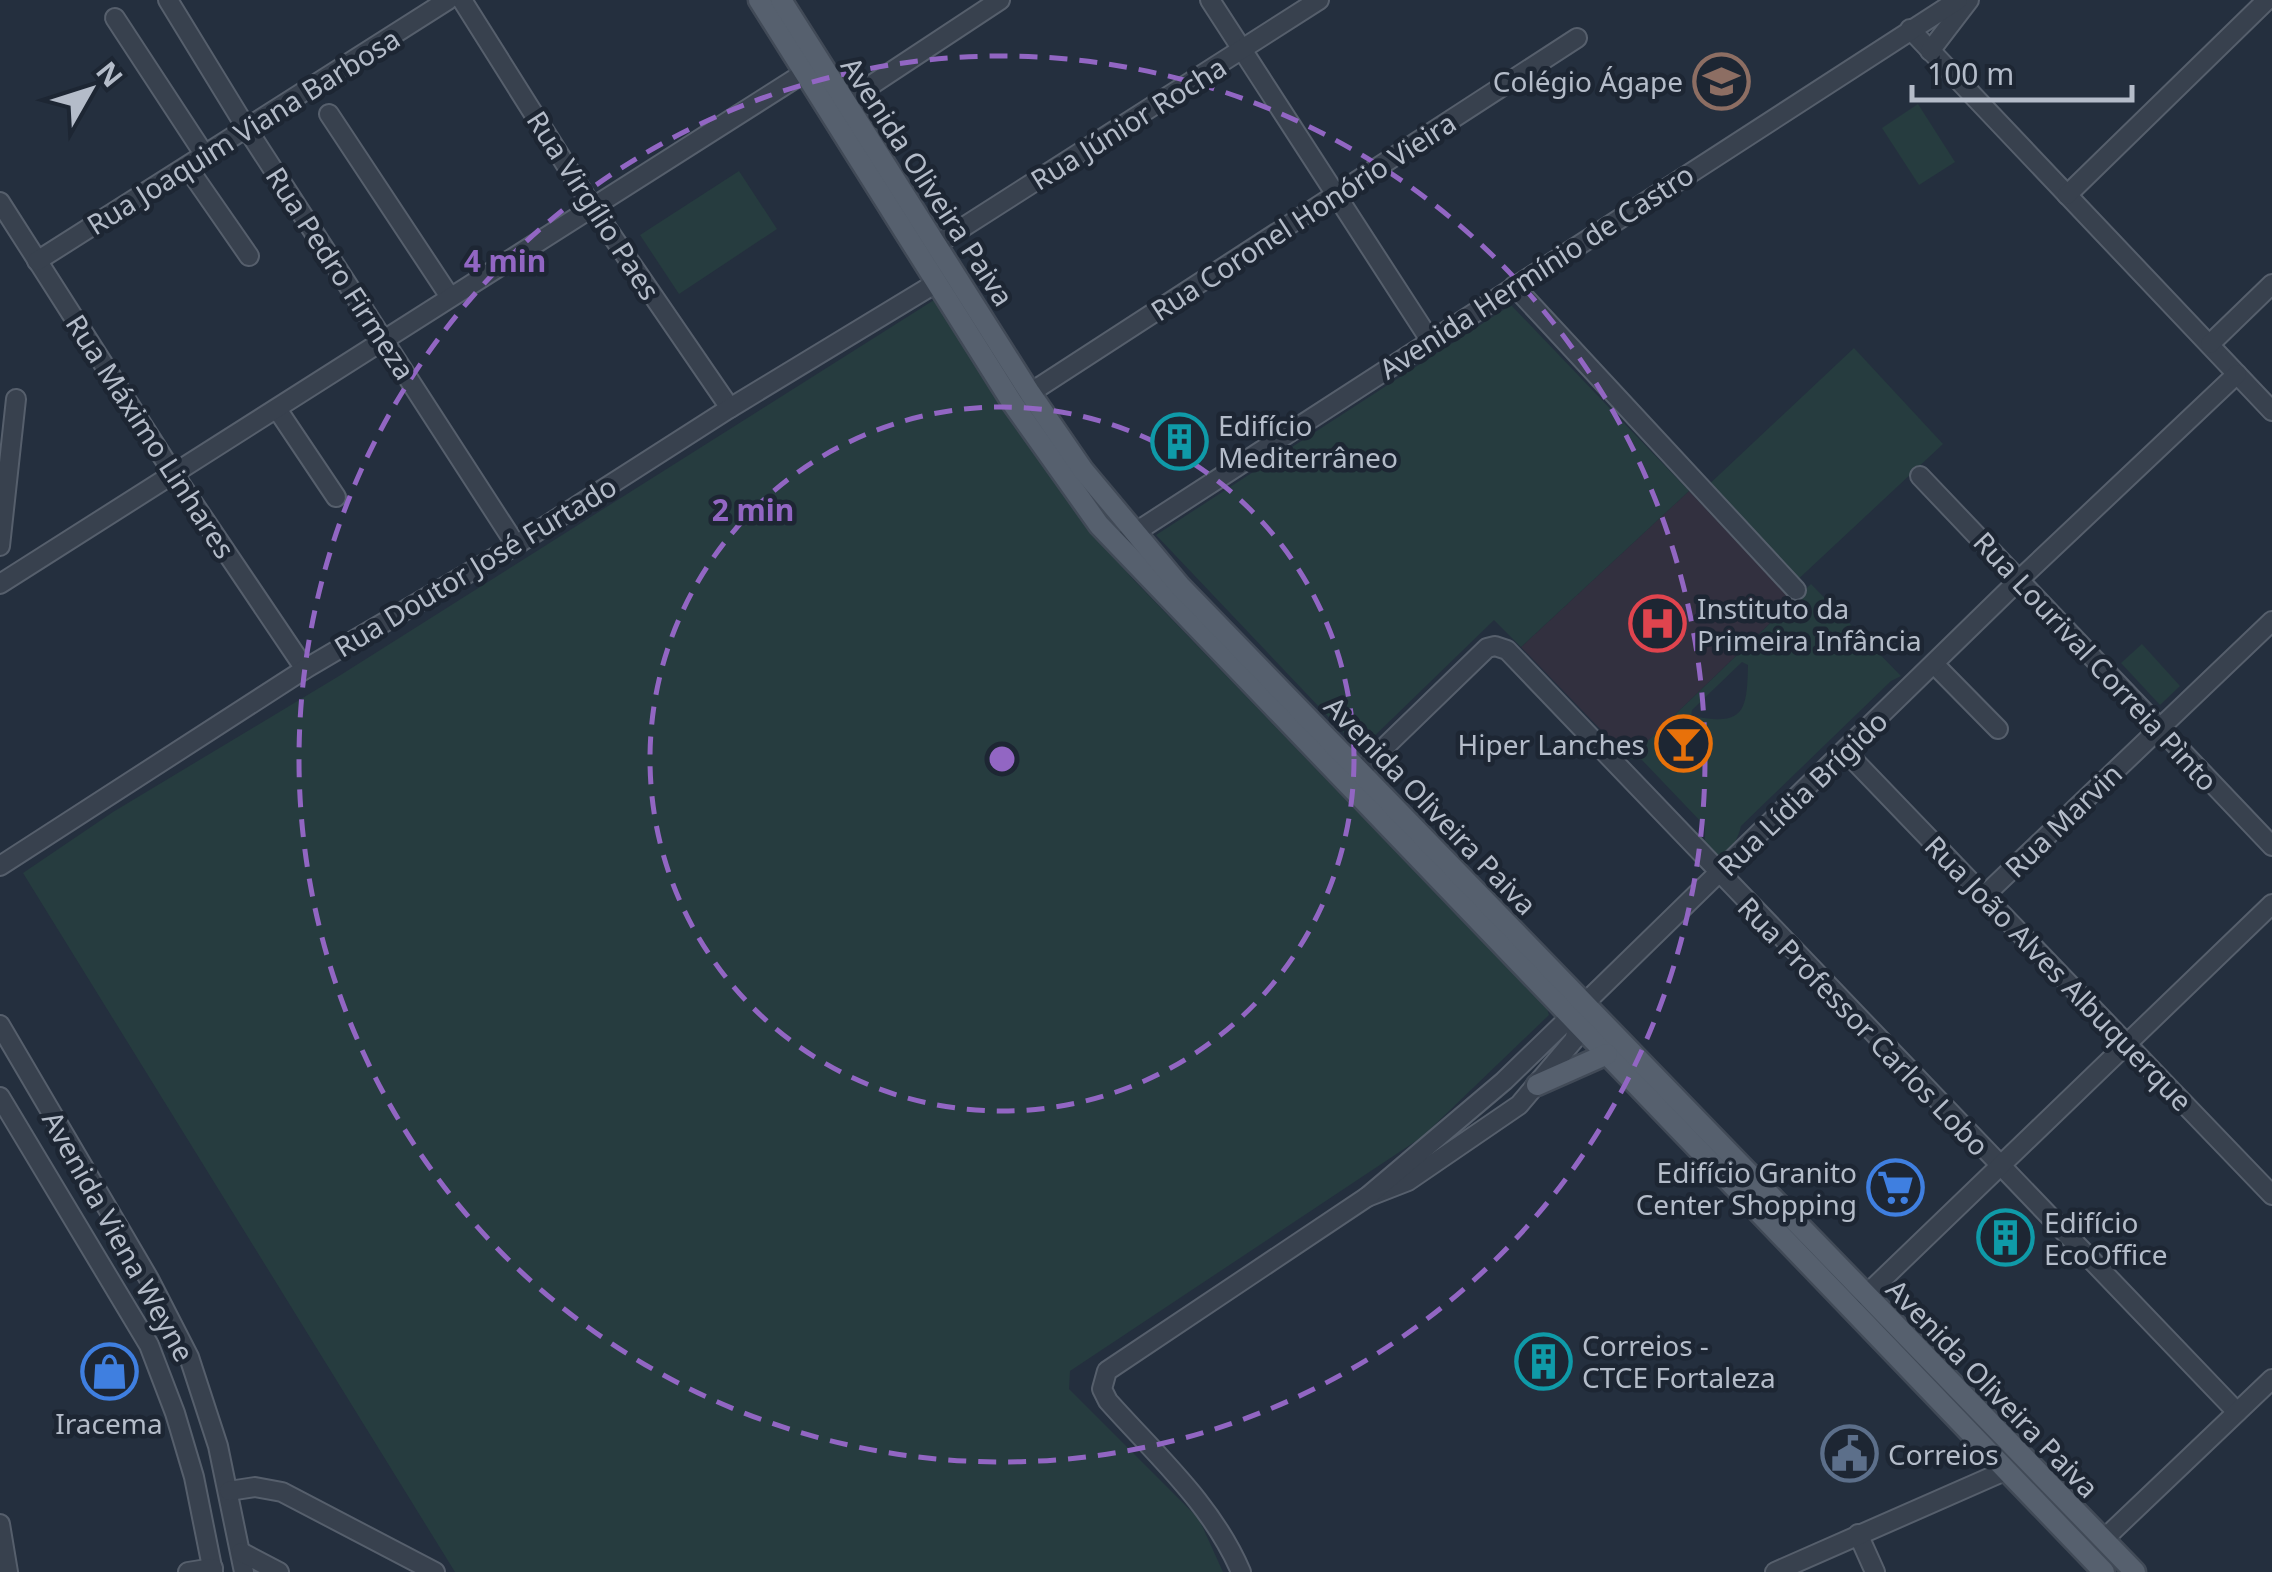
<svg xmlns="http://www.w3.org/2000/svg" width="2272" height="1572" font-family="'Noto Sans',sans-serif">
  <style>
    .medical { fill: #32303f }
    .green { fill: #263c3f; fill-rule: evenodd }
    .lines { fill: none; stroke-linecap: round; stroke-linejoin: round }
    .minor-casing { stroke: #565f6c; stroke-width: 22 }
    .major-casing { stroke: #414a57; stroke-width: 25 }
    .minor { stroke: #38414e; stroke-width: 18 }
    .major { stroke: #56606e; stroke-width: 20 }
    .ring { fill: none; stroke: #9266c3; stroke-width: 5; stroke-dasharray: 18 12 }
    .labels { text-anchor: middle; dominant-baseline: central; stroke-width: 9; stroke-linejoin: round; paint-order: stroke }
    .poi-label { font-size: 28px; fill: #b4bcc9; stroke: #1d2633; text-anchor: start }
    .street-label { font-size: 28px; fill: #b4bcc9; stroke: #1d2633 }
    .centre { fill: #9266c3; stroke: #1d2633; stroke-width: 5 }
    .ring-label { font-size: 30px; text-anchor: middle; font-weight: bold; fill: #9266c3; stroke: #1d2633; stroke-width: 9; stroke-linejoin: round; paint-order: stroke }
  </style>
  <rect width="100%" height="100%" fill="#242f3e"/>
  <path class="medical" d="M 1689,491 L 1793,601 L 1629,759 L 1521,647 Z"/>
  <g class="green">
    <path d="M 1918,104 L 1955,162 L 1919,185 L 1882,128 Z"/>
    <path d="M 739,171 L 777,229 L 679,294 L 640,235 Z"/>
    <path d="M 934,300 L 1045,469 L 1131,577 L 1547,1008 L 1549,1015 L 1422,1137 L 1070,1371 L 1069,1389 L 1199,1519 L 1223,1572 L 455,1572 L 23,873 L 113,812 L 339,676 Z"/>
    <path d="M 1511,305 L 1689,491 L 1521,647 L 1494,620 L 1360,750 L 1156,535 Z"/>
    <path d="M 1854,348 L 1943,444 L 1792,585 L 1703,490 Z"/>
    <path d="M 1811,584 L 1901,676 L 1891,681 L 1741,826 C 1738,839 1731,853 1717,856 L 1705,844 L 1705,826 L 1642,760 L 1629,759 ZM 1742,662 L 1748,665 C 1747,713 1744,726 1691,716 L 1692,710 Z"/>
    <path d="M 2142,644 L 2180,686 L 2160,705 L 2121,663 Z"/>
  </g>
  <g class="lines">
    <defs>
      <g id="minor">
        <path d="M 168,0 L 247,129 L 516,545"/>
        <path d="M 462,0 L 593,208 L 730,408"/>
        <path d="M 1210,0 L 1430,340"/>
        <path d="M 115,18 L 206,157"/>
        <path d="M 1910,29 L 2272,411"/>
        <path d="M 1930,51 L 1969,0"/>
        <path d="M 844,103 L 1000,0"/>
        <path d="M 329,114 L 450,297"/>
        <path d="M 188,168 L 249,256"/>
        <path d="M 2067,195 L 2267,0"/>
        <path d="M 0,202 L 173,473 L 305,669"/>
        <path d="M 937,244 L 1319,0"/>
        <path d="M 37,261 L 448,0"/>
        <path d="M 1514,286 L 1796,590"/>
        <path d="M 2210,344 L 2272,284"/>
        <path d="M 1030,393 L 1577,38"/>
        <path d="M 277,409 L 336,497"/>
        <path d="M 1920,476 L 2272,846"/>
        <path d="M 1125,539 L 1958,0"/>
        <path d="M 0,546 L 16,399"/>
        <path d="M 0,584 L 804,73"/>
        <path d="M 1934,664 L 1998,729"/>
        <path d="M 1845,751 L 2272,1195"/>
        <path d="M 1360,771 L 1487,648 L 1495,646 L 1507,650 L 2237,1412"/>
        <path d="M 0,866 L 305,669 L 516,545 L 730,408 L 946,277"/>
        <path d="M 1985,895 L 2272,621"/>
        <path d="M 0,1025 L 149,1279 L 189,1357 L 218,1446 L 244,1572"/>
        <path d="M 0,1097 L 149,1345 L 175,1413 L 194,1477 L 213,1572"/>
        <path d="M 1367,1197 L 1408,1181 L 1519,1105 L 1574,1040 L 1585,1003 L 2019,580 L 2237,374"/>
        <path d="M 1865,1296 L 2272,904"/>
        <path d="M 229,1491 L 255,1487 L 282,1492 L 435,1572"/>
        <path d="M 0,1524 L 8,1572"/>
        <path d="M 1858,1534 L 1875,1572"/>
        <path d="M 2103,1540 L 2272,1379"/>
        <path d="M 241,1552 L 279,1572"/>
        <path d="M 188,1572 L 213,1568"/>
        <path d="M 1241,1572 C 1212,1504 1156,1455 1108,1401 L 1102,1389 L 1107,1371 L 1367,1197 L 1504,1081 L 1571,1016"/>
        <path d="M 1775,1572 L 2007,1470"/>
      </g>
      <g id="major">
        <path d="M 759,0 L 1013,404 L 1099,525 L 2104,1572"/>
        <path d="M 781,0 L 1030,393 L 1083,470 L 1180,586 L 2135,1572"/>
        <path d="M 1537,1085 L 1607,1054"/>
      </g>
    </defs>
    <use href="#minor" class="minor-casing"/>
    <use href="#major" class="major-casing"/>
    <use href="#minor" class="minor"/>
    <use href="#major" class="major"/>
  </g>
  <g class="ring">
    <circle cx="1002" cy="759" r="352"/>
    <circle cx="1002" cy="759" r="703"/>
  </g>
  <defs>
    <symbol id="school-ring" viewBox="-11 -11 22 22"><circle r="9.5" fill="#1d2633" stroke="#8d6e63" stroke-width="1.5"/><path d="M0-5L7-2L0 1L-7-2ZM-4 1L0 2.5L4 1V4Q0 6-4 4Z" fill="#8d6e63"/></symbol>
    <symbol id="building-ring" viewBox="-11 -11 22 22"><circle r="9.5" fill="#1d2633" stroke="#0f9aa8" stroke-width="1.5"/><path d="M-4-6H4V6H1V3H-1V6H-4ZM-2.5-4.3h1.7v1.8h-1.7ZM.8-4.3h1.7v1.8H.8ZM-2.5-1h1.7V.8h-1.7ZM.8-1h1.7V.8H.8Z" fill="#0f9aa8"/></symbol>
    <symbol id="hospital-ring" viewBox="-11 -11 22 22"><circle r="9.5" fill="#1d2633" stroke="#e0444e" stroke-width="1.5"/><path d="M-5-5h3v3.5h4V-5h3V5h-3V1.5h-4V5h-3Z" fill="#e0444e"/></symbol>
    <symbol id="bar-ring" viewBox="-11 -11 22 22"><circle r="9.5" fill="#1d2633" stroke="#e8710a" stroke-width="1.5"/><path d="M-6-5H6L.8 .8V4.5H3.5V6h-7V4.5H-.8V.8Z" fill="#e8710a"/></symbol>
    <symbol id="supermarket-ring" viewBox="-11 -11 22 22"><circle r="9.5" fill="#1d2633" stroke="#3f7fe0" stroke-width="1.5"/><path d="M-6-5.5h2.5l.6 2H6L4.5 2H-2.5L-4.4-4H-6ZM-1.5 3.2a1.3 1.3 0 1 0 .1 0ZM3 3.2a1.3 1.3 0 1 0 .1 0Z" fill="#3f7fe0"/></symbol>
    <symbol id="shop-ring" viewBox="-11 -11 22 22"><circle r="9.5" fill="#1d2633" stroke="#3f7fe0" stroke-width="1.5"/><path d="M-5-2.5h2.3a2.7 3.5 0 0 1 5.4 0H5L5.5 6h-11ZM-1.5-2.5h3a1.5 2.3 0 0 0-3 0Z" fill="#3f7fe0"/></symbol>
    <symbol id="civic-ring" viewBox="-11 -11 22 22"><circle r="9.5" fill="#1d2633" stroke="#5c6f8a" stroke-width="1.5"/><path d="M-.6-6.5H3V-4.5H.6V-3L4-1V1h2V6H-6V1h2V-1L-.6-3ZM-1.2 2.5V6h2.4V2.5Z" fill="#5c6f8a"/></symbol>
  </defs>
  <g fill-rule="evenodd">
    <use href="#school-ring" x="1690" y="50" width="63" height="63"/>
    <use href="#building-ring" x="1148" y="410" width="63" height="63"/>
    <use href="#hospital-ring" x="1626" y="592" width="63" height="63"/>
    <use href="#bar-ring" x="1652" y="712" width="63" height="63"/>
    <use href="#supermarket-ring" x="1864" y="1156" width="63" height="63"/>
    <use href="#building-ring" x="1974" y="1206" width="63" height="63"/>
    <use href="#building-ring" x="1512" y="1330" width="63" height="63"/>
    <use href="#shop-ring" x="78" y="1340" width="63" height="63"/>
    <use href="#civic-ring" x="1818" y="1422" width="63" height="63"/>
  </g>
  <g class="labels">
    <g class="poi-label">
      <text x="1683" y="81" text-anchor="end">Colégio Ágape</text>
      <text x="1218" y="425">Edifício<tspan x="1218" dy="32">Mediterrâneo</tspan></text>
      <text x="1697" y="608">Instituto da<tspan x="1697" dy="32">Primeira Infância</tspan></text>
      <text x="1645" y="744" text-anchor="end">Hiper Lanches</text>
      <text x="1857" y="1172" text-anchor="end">Edifício Granito<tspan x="1857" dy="32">Center Shopping</tspan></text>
      <text x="2044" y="1222">Edifício<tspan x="2044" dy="32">EcoOffice</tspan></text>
      <text x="1582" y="1345">Correios -<tspan x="1582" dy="32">CTCE Fortaleza</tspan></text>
      <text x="109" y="1423" text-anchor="middle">Iracema</text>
      <text x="1888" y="1454">Correios</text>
    </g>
    <g class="street-label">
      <text transform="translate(1128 123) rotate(-32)">Rua Júnior Rocha</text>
      <text transform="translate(243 131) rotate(-32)">Rua Joaquim Viana Barbosa</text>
      <text transform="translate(928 181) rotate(57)">Avenida Oliveira Paiva</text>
      <text transform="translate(594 205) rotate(57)">Rua Virgílio Paes</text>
      <text transform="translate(1303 216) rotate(-33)">Rua Coronel Honório Vieira</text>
      <text transform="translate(1536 271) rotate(-33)">Avenida Hermínio de Castro</text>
      <text transform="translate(341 273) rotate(57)">Rua Pedro Firmeza</text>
      <text transform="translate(151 436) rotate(57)">Rua Máximo Linhares</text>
      <text transform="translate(475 566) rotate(-31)">Rua Doutor José Furtado</text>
      <text transform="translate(2096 661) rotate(47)">Rua Lourival Correia Pìnto</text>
      <text transform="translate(1802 793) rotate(-44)">Rua Lídia Brígido</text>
      <text transform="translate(1431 805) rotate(46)">Avenida Oliveira Paiva</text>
      <text transform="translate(2063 820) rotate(-44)">Rua Marvin</text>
      <text transform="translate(2059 973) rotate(46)">Rua João Alves Albuquerque</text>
      <text transform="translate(1864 1026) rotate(46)">Rua Professor Carlos Lobo</text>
      <text transform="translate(119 1236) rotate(61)">Avenida Viena Weyne</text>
      <text transform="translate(1993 1388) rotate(46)">Avenida Oliveira Paiva</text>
    </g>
  </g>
  <circle cx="1002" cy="759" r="15" class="centre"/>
  <g class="ring-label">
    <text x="505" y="272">4 min</text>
    <text x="753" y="521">2 min</text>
  </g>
  <g transform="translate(90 90) rotate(51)" stroke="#1d2633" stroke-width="8" paint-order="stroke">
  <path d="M0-8L18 38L0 25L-18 38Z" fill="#b4bcc9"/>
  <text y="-15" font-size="28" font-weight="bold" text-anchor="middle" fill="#b4bcc9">N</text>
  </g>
  <path d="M1912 85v15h220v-15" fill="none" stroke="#b4bcc9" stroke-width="5"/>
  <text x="1927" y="85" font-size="30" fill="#b4bcc9" stroke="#1d2633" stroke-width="8" paint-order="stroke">100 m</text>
</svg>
